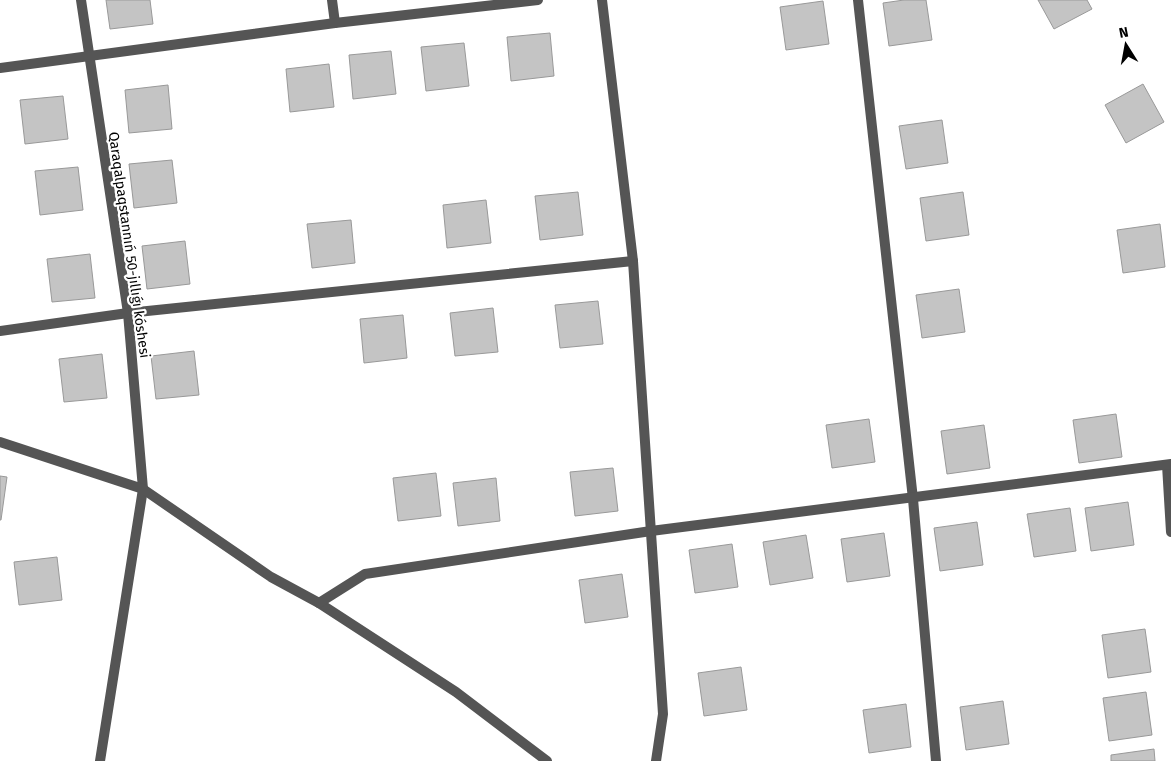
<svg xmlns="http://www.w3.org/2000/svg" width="1171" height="761" font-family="'Fira Sans',sans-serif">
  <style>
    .building { fill: #c4c4c4; stroke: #999 }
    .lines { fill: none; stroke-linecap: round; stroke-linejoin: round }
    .minor { stroke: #555; stroke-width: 10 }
    .labels { text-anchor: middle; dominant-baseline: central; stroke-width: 4.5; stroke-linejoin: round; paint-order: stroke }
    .street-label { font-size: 14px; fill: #000; stroke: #fff }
  </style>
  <rect width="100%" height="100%" fill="#fff"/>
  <g class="building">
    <path d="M 106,0 L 150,0 L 153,24 L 110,29 Z"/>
    <path d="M 904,0 L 926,0 L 932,40 L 889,46 L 883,3 Z"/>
    <path d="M 1038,0 L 1087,0 L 1092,9 L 1054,29 Z"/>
    <path d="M 823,1 L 829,44 L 786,50 L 780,7 Z"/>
    <path d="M 550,33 L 554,76 L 511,81 L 507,37 Z"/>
    <path d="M 464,43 L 469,86 L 426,91 L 421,47 Z"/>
    <path d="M 391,51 L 396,94 L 353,99 L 349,55 Z"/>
    <path d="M 329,64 L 334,107 L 290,112 L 286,69 Z"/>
    <path d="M 1143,84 L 1164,122 L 1126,143 L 1105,105 Z"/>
    <path d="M 168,85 L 172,129 L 129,133 L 125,90 Z"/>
    <path d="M 63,96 L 68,139 L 25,144 L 20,100 Z"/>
    <path d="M 942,120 L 948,163 L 906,169 L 899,126 Z"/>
    <path d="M 172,160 L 177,203 L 134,208 L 129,164 Z"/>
    <path d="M 78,167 L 83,210 L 40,215 L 35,171 Z"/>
    <path d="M 578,192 L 583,235 L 540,240 L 535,196 Z"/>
    <path d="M 963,192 L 969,235 L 926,241 L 920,198 Z"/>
    <path d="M 486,200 L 491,243 L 447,248 L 443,205 Z"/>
    <path d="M 351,220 L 355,263 L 312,268 L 307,224 Z"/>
    <path d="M 1160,224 L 1165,267 L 1123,273 L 1117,230 Z"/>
    <path d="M 185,241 L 190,284 L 147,289 L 142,246 Z"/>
    <path d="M 90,254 L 95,298 L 52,302 L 47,259 Z"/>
    <path d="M 959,289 L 965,332 L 922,338 L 916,295 Z"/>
    <path d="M 598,301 L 603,344 L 560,348 L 555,305 Z"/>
    <path d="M 493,308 L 498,352 L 455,356 L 450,313 Z"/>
    <path d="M 403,315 L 407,358 L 364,363 L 360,319 Z"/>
    <path d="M 194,351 L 199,395 L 156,399 L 151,356 Z"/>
    <path d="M 102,354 L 107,398 L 64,402 L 59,359 Z"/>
    <path d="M 1116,414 L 1122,457 L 1079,463 L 1073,420 Z"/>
    <path d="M 869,419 L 875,462 L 832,468 L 826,425 Z"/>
    <path d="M 984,425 L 990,468 L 947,474 L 941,431 Z"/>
    <path d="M 613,468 L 618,511 L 575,516 L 570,472 Z"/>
    <path d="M 436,473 L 441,516 L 398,521 L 393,478 Z"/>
    <path d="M 0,476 L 7,477 L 1,520 L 0,520 Z"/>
    <path d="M 496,478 L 500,521 L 458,526 L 453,483 Z"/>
    <path d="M 1128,502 L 1134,545 L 1091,551 L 1085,508 Z"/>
    <path d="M 1070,508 L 1076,551 L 1034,557 L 1027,514 Z"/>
    <path d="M 977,522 L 983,565 L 940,571 L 934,528 Z"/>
    <path d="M 884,533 L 890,576 L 847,582 L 841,539 Z"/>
    <path d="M 806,535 L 813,578 L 770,585 L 763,542 Z"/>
    <path d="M 732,544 L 738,587 L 695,593 L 689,550 Z"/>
    <path d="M 57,557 L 62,600 L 19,605 L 14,562 Z"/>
    <path d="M 622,574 L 628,617 L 585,623 L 579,580 Z"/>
    <path d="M 1145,629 L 1151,672 L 1108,678 L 1102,635 Z"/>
    <path d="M 741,667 L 747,710 L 704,716 L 698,673 Z"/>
    <path d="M 1146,692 L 1152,735 L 1109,741 L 1103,698 Z"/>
    <path d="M 1003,701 L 1009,744 L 966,750 L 960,707 Z"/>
    <path d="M 906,704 L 911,747 L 869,753 L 863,710 Z"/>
    <path d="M 1154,749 L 1155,761 L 1111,761 L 1111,755 Z"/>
  </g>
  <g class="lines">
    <g class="minor">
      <path d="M 81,0 L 128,313 L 143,489 L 100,761"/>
      <path d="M 332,0 L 335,23"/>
      <path d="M 602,0 L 633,261 L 663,714 L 656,761"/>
      <path d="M 858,0 L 913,499 L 936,761"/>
      <path d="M 0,68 L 335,23 L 538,0"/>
      <path d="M 0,331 L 128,313 L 633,261"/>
      <path d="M 0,442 L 143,489 L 271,577 L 319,603 L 456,692 L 547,761"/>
      <path d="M 1167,465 L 1171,532"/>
      <path d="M 319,603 L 365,574 L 651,531 L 1171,464"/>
    </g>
  </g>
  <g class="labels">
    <g class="street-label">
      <text transform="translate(129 245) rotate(82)">Qaraqalpaqstannıń 50-jıllıǵı kóshesi</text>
    </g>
  </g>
  <g transform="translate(1126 45) rotate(349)" stroke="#ffffff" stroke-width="4" paint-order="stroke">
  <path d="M0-4L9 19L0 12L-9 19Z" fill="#000000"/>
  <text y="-8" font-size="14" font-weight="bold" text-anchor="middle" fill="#000000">N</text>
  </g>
</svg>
